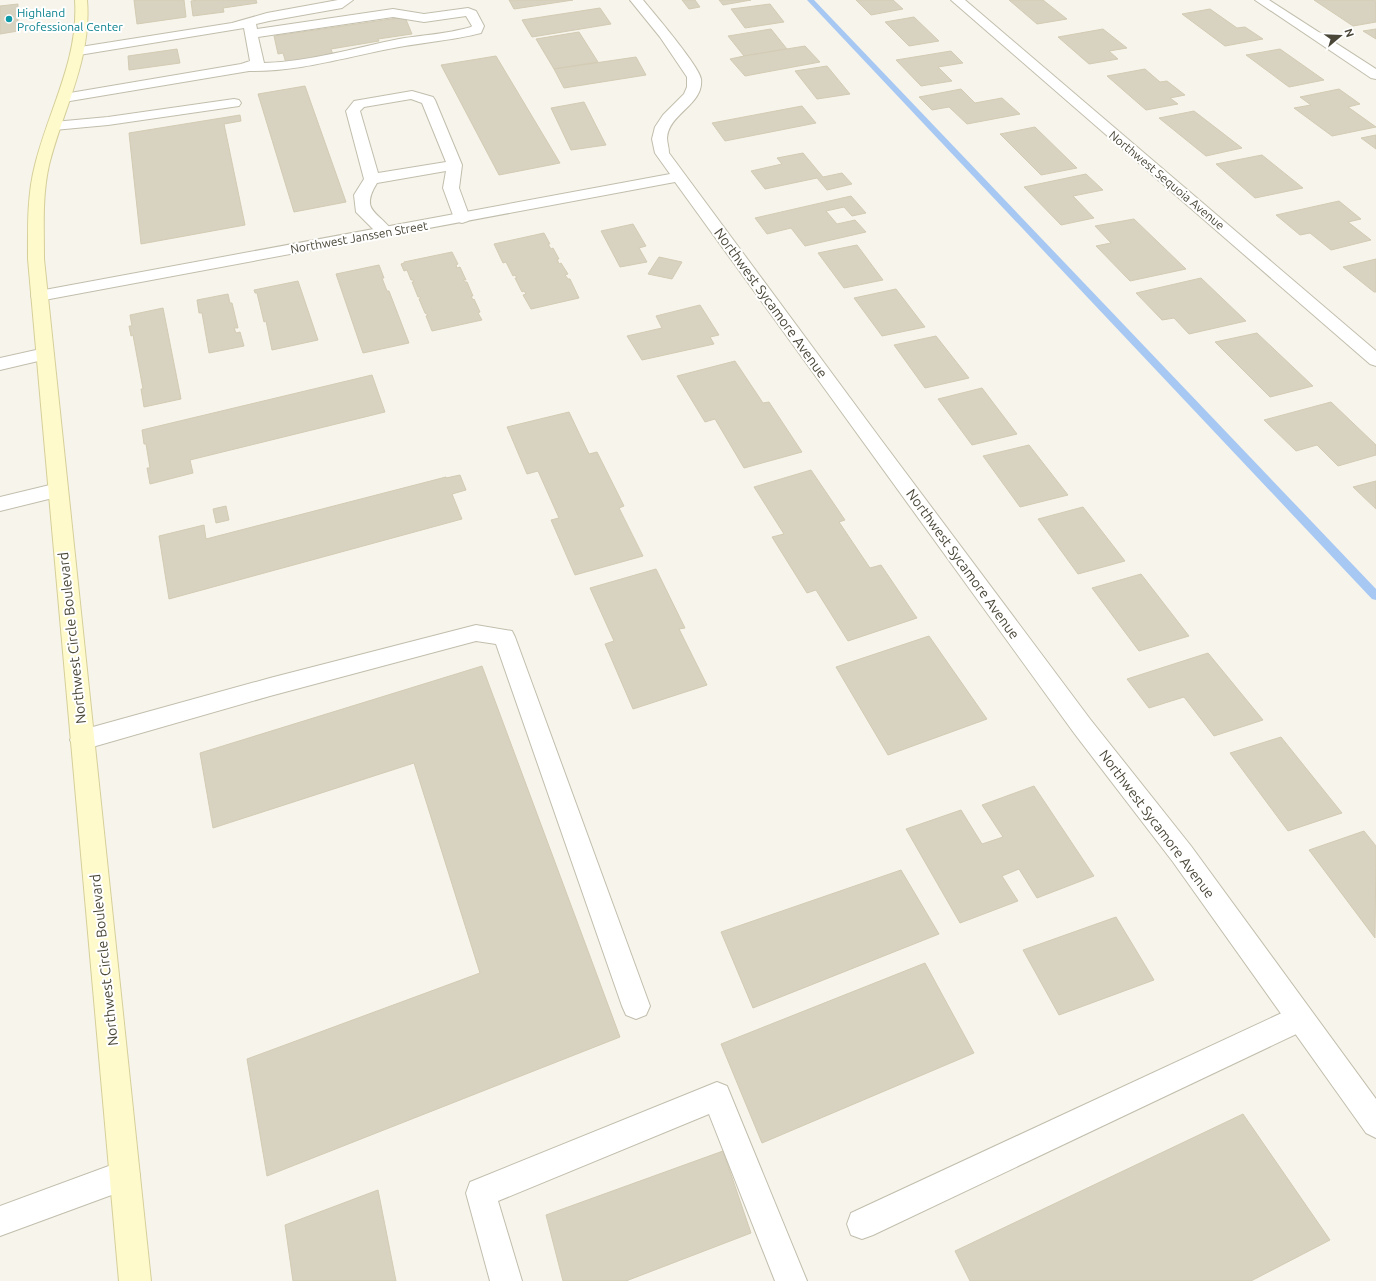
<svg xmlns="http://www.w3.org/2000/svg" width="1376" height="1281" font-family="Ubuntu,sans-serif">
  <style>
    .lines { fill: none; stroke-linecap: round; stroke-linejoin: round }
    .stream { fill: #a7c8f3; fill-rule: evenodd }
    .building { fill: #d8d2c0; stroke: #d3cbb3 }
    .service-casing { stroke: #c2bead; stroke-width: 2 }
    .minor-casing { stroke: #c2bead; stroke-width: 2 }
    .secondary-casing { stroke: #d6cf9a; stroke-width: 2 }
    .service { fill: #fff; fill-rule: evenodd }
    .minor { fill: #fff; fill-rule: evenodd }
    .secondary { fill: #fffacc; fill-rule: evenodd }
    .culture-dot { fill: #0f9aa8; stroke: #fff; stroke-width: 1.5 }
    .labels { text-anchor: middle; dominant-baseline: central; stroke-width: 4; stroke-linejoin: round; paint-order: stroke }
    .far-culture-label { font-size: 12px; fill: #0d838f; stroke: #fff; text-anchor: start }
    .far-street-label { font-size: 12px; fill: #4a4638; stroke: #fff }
    .street-label { font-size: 14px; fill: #4a4638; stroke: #fff }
  </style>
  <rect width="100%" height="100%" fill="#f6f4eb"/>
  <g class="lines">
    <path class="stream" d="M 807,0 L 814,0 L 1376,589 L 1376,600 L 1372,599 Z"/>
  </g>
  <g class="building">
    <path d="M 134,0 L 184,0 L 186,17 L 137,24 Z"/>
    <path d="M 198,0 L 256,0 L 257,3 L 223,8 L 224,12 L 193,16 L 191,1 Z"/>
    <path d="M 509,0 L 573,0 L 514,9 Z"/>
    <path d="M 682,0 L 695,0 L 700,7 L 689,9 Z"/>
    <path d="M 719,0 L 751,0 L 723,5 Z"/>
    <path d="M 856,0 L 893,0 L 903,9 L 871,15 Z"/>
    <path d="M 1009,0 L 1043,0 L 1067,19 L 1037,24 Z"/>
    <path d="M 1314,0 L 1374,0 L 1376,1 L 1376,22 L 1353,26 Z"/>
    <path d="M 18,4 L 18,31 L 0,34 L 0,6 Z"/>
    <path d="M 770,4 L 784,22 L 745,28 L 731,9 Z"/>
    <path d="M 600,8 L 611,24 L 532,37 L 522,20 Z"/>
    <path d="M 1210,9 L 1237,28 L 1245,27 L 1263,39 L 1225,46 L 1182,14 Z"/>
    <path d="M 405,17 L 412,34 L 378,39 L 379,41 L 331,49 L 333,55 L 286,63 L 283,53 L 278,54 L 274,36 Z"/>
    <path d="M 914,17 L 939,41 L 909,46 L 885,22 Z"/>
    <path d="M 771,29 L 787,49 L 744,56 L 728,36 Z"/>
    <path d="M 1103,29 L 1127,48 L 1109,51 L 1118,59 L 1089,64 L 1058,37 Z"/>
    <path d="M 1376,29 L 1376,39 L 1363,31 Z"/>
    <path d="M 579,32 L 598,62 L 554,69 L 536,39 Z"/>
    <path d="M 805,46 L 820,62 L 745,76 L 730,59 L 744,56 Z"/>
    <path d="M 177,49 L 180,63 L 129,70 L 128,56 Z"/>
    <path d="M 1280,49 L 1324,80 L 1289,87 L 1246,55 Z"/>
    <path d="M 951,51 L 963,63 L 938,67 L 952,81 L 921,86 L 896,60 Z"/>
    <path d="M 496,56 L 560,163 L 499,175 L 441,65 Z"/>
    <path d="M 636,57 L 646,75 L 564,88 L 554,69 Z"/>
    <path d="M 827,66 L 850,94 L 817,99 L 795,71 Z"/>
    <path d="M 1145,69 L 1160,82 L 1167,81 L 1185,95 L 1170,98 L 1178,104 L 1146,110 L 1107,76 Z"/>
    <path d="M 305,86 L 346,202 L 294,212 L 258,94 Z"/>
    <path d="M 961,89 L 975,103 L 1002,98 L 1020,114 L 967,124 L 949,107 L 932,110 L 919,97 Z"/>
    <path d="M 1339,89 L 1360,104 L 1348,107 L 1376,127 L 1332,136 L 1294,108 L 1311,105 L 1300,97 Z"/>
    <path d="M 584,102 L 606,145 L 571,150 L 551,108 Z"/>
    <path d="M 802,106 L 816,123 L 725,141 L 712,123 Z"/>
    <path d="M 1194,111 L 1242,148 L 1206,156 L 1159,118 Z"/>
    <path d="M 240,115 L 241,121 L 224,124 L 245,225 L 141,244 L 129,133 Z"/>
    <path d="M 1035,127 L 1077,168 L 1041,175 L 1000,134 Z"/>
    <path d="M 1376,135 L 1376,149 L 1361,138 Z"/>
    <path d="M 803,153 L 823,177 L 842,173 L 852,184 L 827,190 L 817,178 L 765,189 L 751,171 L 782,164 L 777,158 Z"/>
    <path d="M 1262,155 L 1303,188 L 1255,198 L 1216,164 Z"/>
    <path d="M 1086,174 L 1103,190 L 1073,196 L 1094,218 L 1061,225 L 1024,187 Z"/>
    <path d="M 851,196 L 866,213 L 852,216 L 844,207 L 826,211 L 837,224 L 855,220 L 866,232 L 805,246 L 791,228 L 767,234 L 755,218 Z"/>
    <path d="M 1339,201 L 1361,219 L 1348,222 L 1371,240 L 1331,250 L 1310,233 L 1300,235 L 1276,215 Z"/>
    <path d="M 1134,219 L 1186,269 L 1130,281 L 1096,246 L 1111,243 L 1095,226 Z"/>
    <path d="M 633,224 L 646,246 L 639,248 L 647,262 L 620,267 L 601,231 Z"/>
    <path d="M 544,233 L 550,244 L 548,244 L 551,249 L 553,248 L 559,259 L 557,259 L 559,264 L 561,263 L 568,274 L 565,275 L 568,279 L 570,279 L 579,298 L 531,309 L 523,295 L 526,294 L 524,291 L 522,292 L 515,278 L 517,278 L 515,275 L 513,276 L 506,262 L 503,263 L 494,244 Z"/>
    <path d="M 857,245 L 883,280 L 844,288 L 818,253 Z"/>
    <path d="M 452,252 L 458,264 L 456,265 L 457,268 L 460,267 L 466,280 L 463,280 L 465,282 L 467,282 L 473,296 L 471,296 L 473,300 L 474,299 L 480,312 L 478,313 L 482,320 L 432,331 L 426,316 L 428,315 L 425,313 L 419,299 L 421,298 L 420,297 L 418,297 L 412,282 L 414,282 L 413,280 L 411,280 L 407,270 L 404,271 L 401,264 L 404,263 L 404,262 Z"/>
    <path d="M 659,257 L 682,262 L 672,279 L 648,274 Z"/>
    <path d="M 1376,259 L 1376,292 L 1374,292 L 1343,267 Z"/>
    <path d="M 379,265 L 384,278 L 382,278 L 387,291 L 389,291 L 409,343 L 363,353 L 336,274 Z"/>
    <path d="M 1201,278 L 1246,321 L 1189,334 L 1174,318 L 1162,320 L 1136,293 Z"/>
    <path d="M 298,281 L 318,340 L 272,350 L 266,321 L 264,322 L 257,293 L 255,293 L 254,290 Z"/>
    <path d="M 896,289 L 925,327 L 882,336 L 854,298 Z"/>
    <path d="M 228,294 L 230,303 L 232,303 L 238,328 L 234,328 L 236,333 L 240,332 L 244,346 L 209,353 L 202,313 L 199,313 L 197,300 Z"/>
    <path d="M 700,305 L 719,335 L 710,337 L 714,344 L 642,360 L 627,336 L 662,328 L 656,316 Z"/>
    <path d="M 163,308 L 181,399 L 144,407 L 141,389 L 143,389 L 133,335 L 131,336 L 129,326 L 132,326 L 130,315 Z"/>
    <path d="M 1257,333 L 1313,386 L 1270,397 L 1215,342 Z"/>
    <path d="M 936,336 L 969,378 L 925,388 L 894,345 Z"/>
    <path d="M 735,361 L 763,403 L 769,402 L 802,452 L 744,468 L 715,419 L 705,422 L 677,376 Z"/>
    <path d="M 372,375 L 385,412 L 190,460 L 193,473 L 150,484 L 147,468 L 150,468 L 146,444 L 144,444 L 142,430 Z"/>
    <path d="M 982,388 L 1017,434 L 972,445 L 938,399 Z"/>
    <path d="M 1331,402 L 1376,445 L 1376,455 L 1338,466 L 1317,445 L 1296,451 L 1264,420 Z"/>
    <path d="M 569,412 L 589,454 L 597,452 L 624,506 L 619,508 L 643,556 L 575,575 L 551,520 L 559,518 L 538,471 L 527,474 L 507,427 Z"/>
    <path d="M 1029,445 L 1068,495 L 1020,507 L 983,456 Z"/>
    <path d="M 811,470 L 845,520 L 839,522 L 870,568 L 881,565 L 917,618 L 848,641 L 816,590 L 807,593 L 772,537 L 784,534 L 754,487 Z"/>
    <path d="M 460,475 L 466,490 L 452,494 L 462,519 L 169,599 L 159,536 L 204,525 L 206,539 L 446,477 L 446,478 Z"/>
    <path d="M 1376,481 L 1376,509 L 1353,487 Z"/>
    <path d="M 226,506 L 229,520 L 216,523 L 213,509 Z"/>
    <path d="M 1083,507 L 1125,561 L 1078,574 L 1038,519 Z"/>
    <path d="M 656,569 L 685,628 L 679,629 L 707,685 L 633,709 L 605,644 L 614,641 L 590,588 Z"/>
    <path d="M 1141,574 L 1189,636 L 1139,651 L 1092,588 Z"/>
    <path d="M 929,636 L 987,719 L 888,755 L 836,667 Z"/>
    <path d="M 1208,653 L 1263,720 L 1214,736 L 1184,697 L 1149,708 L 1127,679 Z"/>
    <path d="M 482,666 L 620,1037 L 267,1176 L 247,1059 L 480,973 L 414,763 L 213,828 L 200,753 Z"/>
    <path d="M 1281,737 L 1342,813 L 1288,831 L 1230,753 Z"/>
    <path d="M 1034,786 L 1094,876 L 1037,898 L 1019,869 L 1002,876 L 1018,901 L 960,923 L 906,829 L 961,810 L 982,844 L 1003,837 L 982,805 Z"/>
    <path d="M 1364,831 L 1376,846 L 1375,938 L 1309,850 Z"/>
    <path d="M 901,870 L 939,934 L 753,1008 L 721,932 Z"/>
    <path d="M 1116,917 L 1154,980 L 1059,1015 L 1023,950 Z"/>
    <path d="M 925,963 L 974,1053 L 762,1143 L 721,1044 Z"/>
    <path d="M 1243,1114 L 1330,1240 L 1251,1281 L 970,1281 L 955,1251 Z"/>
    <path d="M 723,1151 L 751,1233 L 626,1281 L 563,1281 L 546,1215 Z"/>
    <path d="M 378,1190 L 396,1281 L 293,1281 L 285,1225 Z"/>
  </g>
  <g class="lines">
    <defs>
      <g id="service">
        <path d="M 338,0 L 353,0 L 342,8 L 269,21 L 256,24 L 257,29 L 393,9 L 424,14 L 468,8 L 476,11 L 484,26 L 481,33 C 454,40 426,42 399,47 C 349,56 300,72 249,71 L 64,102 L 59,101 L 57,98 L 59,95 L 64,94 L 241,64 L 250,61 L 244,28 L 79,55 L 74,54 L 72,51 L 74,48 L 232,23 L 267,13 ZM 466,16 L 472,26 L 471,27 C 448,34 422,35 399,39 C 354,48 309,62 264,63 L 258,37 L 393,17 L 424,22 Z"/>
        <path d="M 412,91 L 433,97 L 435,100 L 462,165 L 459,188 L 470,218 L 468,221 L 462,223 L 456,221 L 454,218 L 443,188 L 446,171 L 377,183 C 359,212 379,211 393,232 L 391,235 L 385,237 L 379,235 L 356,212 L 354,195 L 364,179 L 346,111 L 354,101 ZM 411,99 L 422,103 L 446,162 L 378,173 L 360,111 L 364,107 Z"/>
        <path d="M 234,99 L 239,100 L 241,103 L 239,106 L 108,125 L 54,130 L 49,129 L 47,126 L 49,123 L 54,122 L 108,117 Z"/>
        <path d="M 45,348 L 51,350 L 54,354 L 51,358 L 0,370 L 0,358 Z"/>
        <path d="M 58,483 L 65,485 L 68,490 L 65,495 L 0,511 L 0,497 Z"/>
        <path d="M 476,625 L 512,631 L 515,637 L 650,1006 L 646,1015 L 636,1019 L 626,1015 L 622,1006 L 496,644 L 476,641 L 270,696 L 82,750 L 74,747 L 70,740 L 74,733 L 82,730 L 270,678 Z"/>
        <path d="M 1299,1005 L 1309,1008 L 1313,1018 L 1309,1028 L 873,1235 L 862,1239 L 851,1235 L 847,1224 L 851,1213 Z"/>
        <path d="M 717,1082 L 727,1086 L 807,1281 L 775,1281 L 709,1114 L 498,1201 L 522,1281 L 490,1281 L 466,1193 L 470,1182 Z"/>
        <path d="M 125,1160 L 136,1164 L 140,1175 L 136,1186 L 0,1236 L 0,1206 Z"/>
      </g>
      <g id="minor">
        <path d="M 630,0 L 643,0 C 653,12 700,67 701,79 C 704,105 669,113 667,138 C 667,142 669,148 669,153 L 879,437 L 1090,719 L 1191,846 L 1376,1099 L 1376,1138 L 1366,1133 L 1173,862 L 1074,733 L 675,182 L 39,301 L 33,300 L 31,296 L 33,292 L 39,291 L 670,174 L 655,153 L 652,139 L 655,127 L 663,115 L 684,94 L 687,87 L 687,77 L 660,37 Z"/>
        <path d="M 951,0 L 965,0 L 1376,351 L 1376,366 L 1370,364 Z"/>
        <path d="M 1255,0 L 1269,0 L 1376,69 L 1376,79 L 1371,78 Z"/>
      </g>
      <path id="secondary" d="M 75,0 L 87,0 C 92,59 63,109 49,165 C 42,196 44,227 44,259 L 151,1281 L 119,1281 L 28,259 C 28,227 27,196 35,165 C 49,109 79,59 75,0 Z"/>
    </defs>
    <use href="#service" class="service-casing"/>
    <use href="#minor" class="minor-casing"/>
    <use href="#secondary" class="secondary-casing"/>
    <use href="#service" class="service"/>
    <use href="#minor" class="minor"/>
    <use href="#secondary" class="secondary"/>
  </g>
  <circle class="culture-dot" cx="9" cy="19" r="4"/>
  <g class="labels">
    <g class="far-culture-label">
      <text x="17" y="12">Highland<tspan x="17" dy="14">Professional Center</tspan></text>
    </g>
    <g class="far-street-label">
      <text transform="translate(1167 180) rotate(40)">Northwest Sequoia Avenue</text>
      <text transform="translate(359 237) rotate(-10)">Northwest Janssen Street</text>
    </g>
    <g class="street-label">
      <text transform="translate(771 303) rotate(54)">Northwest Sycamore Avenue</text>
      <text transform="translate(963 564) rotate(54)">Northwest Sycamore Avenue</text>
      <text transform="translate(72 638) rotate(-96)">Northwest Circle Boulevard</text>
      <text transform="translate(1157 824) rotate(53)">Northwest Sycamore Avenue</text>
      <text transform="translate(104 960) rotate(-96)">Northwest Circle Boulevard</text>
    </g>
  </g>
  <g transform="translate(1340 36) rotate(71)" stroke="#ffffff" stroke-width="3" paint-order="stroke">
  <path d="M0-3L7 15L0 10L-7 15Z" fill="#4a4638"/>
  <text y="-6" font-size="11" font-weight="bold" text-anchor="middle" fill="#4a4638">N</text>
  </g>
</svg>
